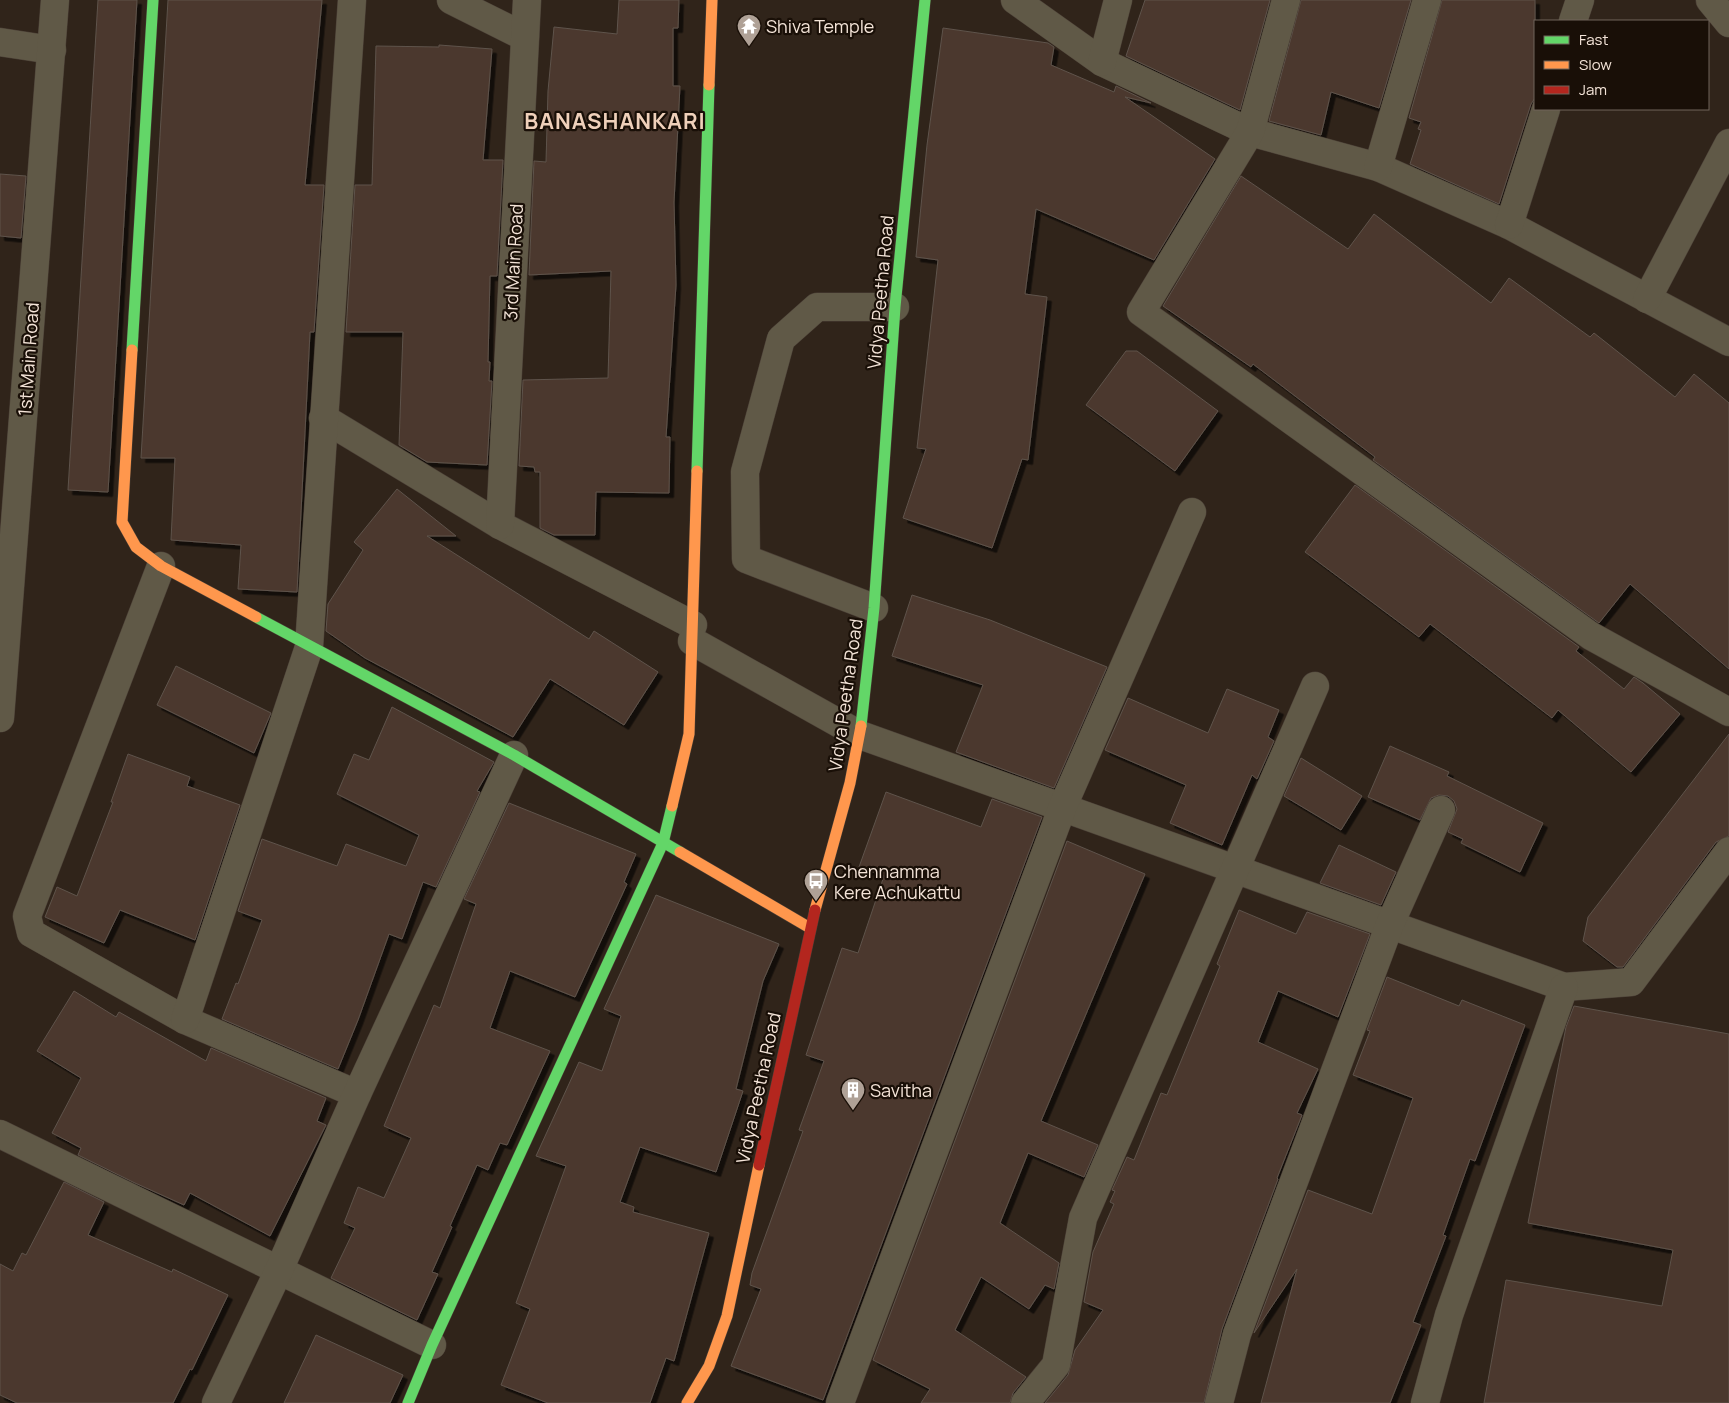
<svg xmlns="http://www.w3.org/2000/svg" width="1729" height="1403" font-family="Manrope,sans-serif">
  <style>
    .building { fill: #4c382d; stroke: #5e534b; filter: url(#shadow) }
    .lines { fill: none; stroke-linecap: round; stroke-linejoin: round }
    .street-casing { stroke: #4a3f36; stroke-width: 29 }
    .fast-casing { stroke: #4a3f36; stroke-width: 12 }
    .slow-casing { stroke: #4a3f36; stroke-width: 12 }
    .jam-casing { stroke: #4a3f36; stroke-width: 12 }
    .street { stroke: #605947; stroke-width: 28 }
    .fast { stroke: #63d668; stroke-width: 11 }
    .slow { stroke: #ff974d; stroke-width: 11 }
    .jam { stroke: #b3261e; stroke-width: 11 }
    .labels { text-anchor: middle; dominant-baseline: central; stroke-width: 4.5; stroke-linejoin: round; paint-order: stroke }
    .poi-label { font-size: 18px; fill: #f4e4d8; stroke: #190f07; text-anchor: start }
    .street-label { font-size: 18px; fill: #f4e4d8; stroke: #190f07 }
    .district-label { font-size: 22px; font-weight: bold; letter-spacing: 1px; fill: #efd0ba; stroke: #190f07 }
  </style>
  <defs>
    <filter id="shadow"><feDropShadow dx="4.5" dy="4.5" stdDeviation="0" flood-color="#0009"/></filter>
  </defs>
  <rect width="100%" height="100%" fill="#30241a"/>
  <g class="building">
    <path d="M 98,0 L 137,0 L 108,492 L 68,490 Z"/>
    <path d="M 168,0 L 322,0 L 305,185 L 324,185 L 314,332 L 310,332 L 297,592 L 238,589 L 241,545 L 171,540 L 175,458 L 141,458 Z"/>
    <path d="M 619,0 L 679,0 L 678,28 L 673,28 L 673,86 L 680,86 L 674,202 L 676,285 L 666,437 L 670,437 L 669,493 L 596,492 L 595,535 L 554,535 L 540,528 L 540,472 L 535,472 L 534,467 L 519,466 L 523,380 L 608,378 L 611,271 L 529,275 L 534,161 L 546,162 L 548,91 L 554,27 L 617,34 Z"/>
    <path d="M 1145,0 L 1270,0 L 1240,110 L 1126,56 Z"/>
    <path d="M 1301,0 L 1411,0 L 1379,108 L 1331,92 L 1321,135 L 1269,121 Z"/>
    <path d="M 1442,0 L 1535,0 L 1535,98 L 1531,104 L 1499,204 L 1410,164 L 1421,130 L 1418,129 L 1421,122 L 1409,118 Z"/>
    <path d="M 943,28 L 1048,43 L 1054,47 L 1051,65 L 1114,92 L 1116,86 L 1151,103 L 1125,97 L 1215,159 L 1154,260 L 1036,209 L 1025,294 L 1047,297 L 1028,460 L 1022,459 L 992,548 L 903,518 L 926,449 L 917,448 L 938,260 L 916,257 L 927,145 Z"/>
    <path d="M 439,45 L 492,49 L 483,160 L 503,160 L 497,276 L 490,276 L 488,362 L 490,362 L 489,381 L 492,381 L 487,465 L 427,462 L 399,445 L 403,332 L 346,332 L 355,185 L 372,185 L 376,46 L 439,47 Z"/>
    <path d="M 0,174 L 26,176 L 21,238 L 0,236 Z"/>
    <path d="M 1241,176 L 1348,249 L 1374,214 L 1491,303 L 1509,278 L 1590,337 L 1594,333 L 1675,397 L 1694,374 L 1729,403 L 1729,669 L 1630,584 L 1599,623 L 1373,460 L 1375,457 L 1253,364 L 1251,367 L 1163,306 Z"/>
    <path d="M 1126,351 L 1137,351 L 1218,411 L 1175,471 L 1086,405 Z"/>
    <path d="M 1355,485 L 1579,647 L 1576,651 L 1624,689 L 1634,677 L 1643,683 L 1680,714 L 1631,772 L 1558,710 L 1552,718 L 1430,624 L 1419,637 L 1305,552 Z"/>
    <path d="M 397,489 L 456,536 L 427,536 L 589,639 L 594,631 L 658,672 L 624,725 L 550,679 L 513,737 L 365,658 L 326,631 L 328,604 L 363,550 L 354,542 Z"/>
    <path d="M 912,595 L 990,620 L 1107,667 L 1054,788 L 956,752 L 983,685 L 892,656 Z"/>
    <path d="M 176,666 L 271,713 L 254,753 L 157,705 Z"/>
    <path d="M 1227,689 L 1279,710 L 1268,737 L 1274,741 L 1257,779 L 1252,775 L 1222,845 L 1170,823 L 1186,785 L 1105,750 L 1128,698 L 1208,733 Z"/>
    <path d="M 392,707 L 494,762 L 477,791 L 480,792 L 436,887 L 423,882 L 402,939 L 389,934 L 358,1020 L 338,1069 L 222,1019 L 236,983 L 238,984 L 262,920 L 238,911 L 262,839 L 337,866 L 346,844 L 406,866 L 419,835 L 337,794 L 354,754 L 369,760 Z"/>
    <path d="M 1729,734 L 1729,836 L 1716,842 L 1623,967 L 1617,967 L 1583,941 L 1588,917 Z"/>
    <path d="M 1390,746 L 1449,772 L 1447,776 L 1543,823 L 1520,872 L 1461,843 L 1463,839 L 1448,832 L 1457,809 L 1454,801 L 1448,796 L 1439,795 L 1431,798 L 1420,820 L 1368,797 Z"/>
    <path d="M 128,754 L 190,777 L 187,786 L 240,805 L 195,940 L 120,910 L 104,943 L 45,917 L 57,887 L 77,896 L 113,802 L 111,802 Z"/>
    <path d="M 1301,758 L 1362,796 L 1341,830 L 1284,796 Z"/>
    <path d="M 886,792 L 981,827 L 992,799 L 1042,817 L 823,1400 L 731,1366 L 761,1289 L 750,1285 L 752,1273 L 803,1131 L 799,1130 L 824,1061 L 806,1055 L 842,948 L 858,953 L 884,876 L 859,867 Z"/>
    <path d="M 509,803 L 636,854 L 624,882 L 627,884 L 575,997 L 510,971 L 490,1028 L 550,1051 L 507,1145 L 500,1143 L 488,1170 L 477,1165 L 450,1226 L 452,1227 L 432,1272 L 438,1274 L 417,1320 L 331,1278 L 355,1228 L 344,1223 L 358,1187 L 384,1198 L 411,1138 L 384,1126 L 434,1005 L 440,1008 L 476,904 L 464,899 Z"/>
    <path d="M 1067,841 L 1145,874 L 1041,1121 L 1098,1145 L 1084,1177 L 1028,1153 L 1000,1223 L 1059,1263 L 1054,1289 L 1045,1285 L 1029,1309 L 981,1277 L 955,1330 L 1026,1377 L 1013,1393 L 1010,1403 L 921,1403 L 930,1389 L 873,1360 Z"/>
    <path d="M 1339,845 L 1396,872 L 1381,905 L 1320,883 Z"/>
    <path d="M 656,895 L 779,944 L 763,981 L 736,1089 L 743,1091 L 716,1172 L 640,1147 L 620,1202 L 634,1207 L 633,1212 L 709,1233 L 674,1361 L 666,1358 L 650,1403 L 548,1403 L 501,1385 L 530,1309 L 516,1303 L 566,1166 L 536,1156 L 579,1062 L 602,1071 L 621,1016 L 604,1009 Z"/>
    <path d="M 1239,910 L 1296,934 L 1307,912 L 1370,934 L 1338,1017 L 1278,991 L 1258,1042 L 1318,1069 L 1297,1113 L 1302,1115 L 1277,1178 L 1278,1179 L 1222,1329 L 1204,1403 L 1045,1403 L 1068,1375 L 1075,1350 L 1103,1310 L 1084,1302 L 1093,1252 L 1114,1204 L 1110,1202 L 1115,1191 L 1112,1190 L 1127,1157 L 1134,1160 L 1161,1093 L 1167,1095 L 1220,966 L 1217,964 Z"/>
    <path d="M 1387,977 L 1459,1006 L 1462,1000 L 1525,1025 L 1475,1161 L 1470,1159 L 1443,1235 L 1446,1236 L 1413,1322 L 1421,1325 L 1390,1403 L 1261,1403 L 1297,1269 L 1254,1333 L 1308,1190 L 1372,1214 L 1413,1098 L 1353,1075 L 1370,1031 L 1367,1030 Z"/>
    <path d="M 74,991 L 116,1017 L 119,1012 L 206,1061 L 211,1048 L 326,1098 L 317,1121 L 326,1125 L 270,1236 L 190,1193 L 184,1205 L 135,1183 L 78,1155 L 81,1148 L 52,1133 L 81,1078 L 37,1051 Z"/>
    <path d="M 1574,1006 L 1729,1034 L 1729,1403 L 1484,1403 L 1506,1280 L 1662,1306 L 1673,1250 L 1528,1223 L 1566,1027 Z"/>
    <path d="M 64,1182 L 104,1202 L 88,1235 L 172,1272 L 173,1269 L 228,1295 L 192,1370 L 190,1369 L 173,1403 L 17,1403 L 0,1395 L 0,1264 L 13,1271 L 22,1253 L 26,1255 Z"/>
    <path d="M 316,1335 L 403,1375 L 390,1403 L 284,1403 Z"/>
  </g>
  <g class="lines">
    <defs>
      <g id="street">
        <path d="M 451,0 L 525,37"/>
        <path d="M 1015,0 L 1102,62 L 1250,132 L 1378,167 L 1509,225 L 1729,342"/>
        <path d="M 1286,0 L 1250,132 L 1141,312 L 1591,636 L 1729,712"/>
        <path d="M 1710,0 L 1729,23"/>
        <path d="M 1573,21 L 1580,0"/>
        <path d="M 0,42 L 52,50"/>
        <path d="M 1102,62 L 1118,0"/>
        <path d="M 1378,167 L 1427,0"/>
        <path d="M 1509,225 L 1546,109"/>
        <path d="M 1647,299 L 1729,143"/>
        <path d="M 323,418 L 500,525 L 693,625"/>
        <path d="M 500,525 L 527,0"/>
        <path d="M 161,566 L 27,916 L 31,933 L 185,1020 L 357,1094"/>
        <path d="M 874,608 L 746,559 L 745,472 L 781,339 L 817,307 L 895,307"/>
        <path d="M 692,641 L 860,735 L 1564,987 L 1631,982 L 1729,851"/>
        <path d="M 0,718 L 55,0"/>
        <path d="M 185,1020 L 309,647 L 352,0"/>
        <path d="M 0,1134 L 432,1345"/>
        <path d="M 216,1403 L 279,1270 L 357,1094 L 514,755"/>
        <path d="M 840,1403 L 1063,806 L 1192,512"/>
        <path d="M 1025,1403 L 1056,1365 L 1083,1218 L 1315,686"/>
        <path d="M 1219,1403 L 1237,1334 L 1390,924 L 1441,810"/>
        <path d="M 1425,1403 L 1449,1315 L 1564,987"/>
      </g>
      <g id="fast">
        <path d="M 132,350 L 153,0"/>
        <path d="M 697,471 L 709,85"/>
        <path d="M 256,617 L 514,755 L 680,852"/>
        <path d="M 861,726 L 874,608 L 895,307 L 925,0"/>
        <path d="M 408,1403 L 432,1345 L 663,843 L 672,806"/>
      </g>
      <g id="slow">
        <path d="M 709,85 L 712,0"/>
        <path d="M 132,350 L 122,522 L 136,547 L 161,566 L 256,617"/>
        <path d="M 672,806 L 689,734 L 697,471"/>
        <path d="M 680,852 L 810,928"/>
        <path d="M 815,910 L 850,783 L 861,726"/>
        <path d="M 687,1403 L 709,1366 L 727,1316 L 759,1165"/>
      </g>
      <path id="jam" d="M 759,1165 L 815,910"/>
    </defs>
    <use href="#street" class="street-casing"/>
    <use href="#fast" class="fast-casing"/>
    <use href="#slow" class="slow-casing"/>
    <use href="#jam" class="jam-casing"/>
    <use href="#street" class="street"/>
    <use href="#fast" class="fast"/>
    <use href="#slow" class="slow"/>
    <use href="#jam" class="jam"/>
  </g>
  <defs>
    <symbol id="temple-pin" viewBox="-11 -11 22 30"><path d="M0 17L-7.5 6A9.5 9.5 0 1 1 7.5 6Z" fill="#afa196" stroke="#190f07"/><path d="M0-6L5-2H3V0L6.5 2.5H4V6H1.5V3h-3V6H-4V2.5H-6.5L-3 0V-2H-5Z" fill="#fff"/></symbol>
    <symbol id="bus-pin" viewBox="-11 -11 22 30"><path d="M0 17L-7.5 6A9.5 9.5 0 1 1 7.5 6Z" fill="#afa196" stroke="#190f07"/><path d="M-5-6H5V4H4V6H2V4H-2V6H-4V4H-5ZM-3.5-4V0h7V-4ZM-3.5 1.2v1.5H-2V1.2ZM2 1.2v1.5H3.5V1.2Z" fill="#fff"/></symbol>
    <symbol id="building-pin" viewBox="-11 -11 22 30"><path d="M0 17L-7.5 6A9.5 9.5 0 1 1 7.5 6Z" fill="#afa196" stroke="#190f07"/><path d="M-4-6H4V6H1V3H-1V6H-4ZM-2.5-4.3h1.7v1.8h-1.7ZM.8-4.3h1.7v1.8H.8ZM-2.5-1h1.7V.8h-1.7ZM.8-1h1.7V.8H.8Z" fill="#fff"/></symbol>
  </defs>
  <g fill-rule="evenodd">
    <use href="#temple-pin" x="735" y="12" width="28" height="38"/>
    <use href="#bus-pin" x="802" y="867" width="28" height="38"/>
    <use href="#building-pin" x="839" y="1076" width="28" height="38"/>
  </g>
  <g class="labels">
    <g class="poi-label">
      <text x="766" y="26">Shiva Temple</text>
      <text x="834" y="871">Chennamma<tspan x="834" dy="21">Kere Achukattu</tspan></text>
      <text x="870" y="1090">Savitha</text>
    </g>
    <g class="street-label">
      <text transform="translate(513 262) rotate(-87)">3rd Main Road</text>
      <text transform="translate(880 292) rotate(-85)">Vidya Peetha Road</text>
      <text transform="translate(28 359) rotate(-86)">1st Main Road</text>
      <text transform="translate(845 695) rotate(-82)">Vidya Peetha Road</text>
      <text transform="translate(758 1088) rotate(-78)">Vidya Peetha Road</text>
    </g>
    <g class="district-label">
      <text x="615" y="121">BANASHANKARI</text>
    </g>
  </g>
  <rect x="1534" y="20" width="175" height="90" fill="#190f07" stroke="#71645b"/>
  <rect x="1544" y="36" width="25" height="8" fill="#63d668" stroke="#71645b"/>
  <text x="1579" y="45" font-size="15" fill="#f4e4d8">Fast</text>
  <rect x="1544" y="61" width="25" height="8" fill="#ff974d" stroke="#71645b"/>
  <text x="1579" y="70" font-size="15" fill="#f4e4d8">Slow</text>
  <rect x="1544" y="86" width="25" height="8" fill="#b3261e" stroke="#71645b"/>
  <text x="1579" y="95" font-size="15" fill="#f4e4d8">Jam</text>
</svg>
